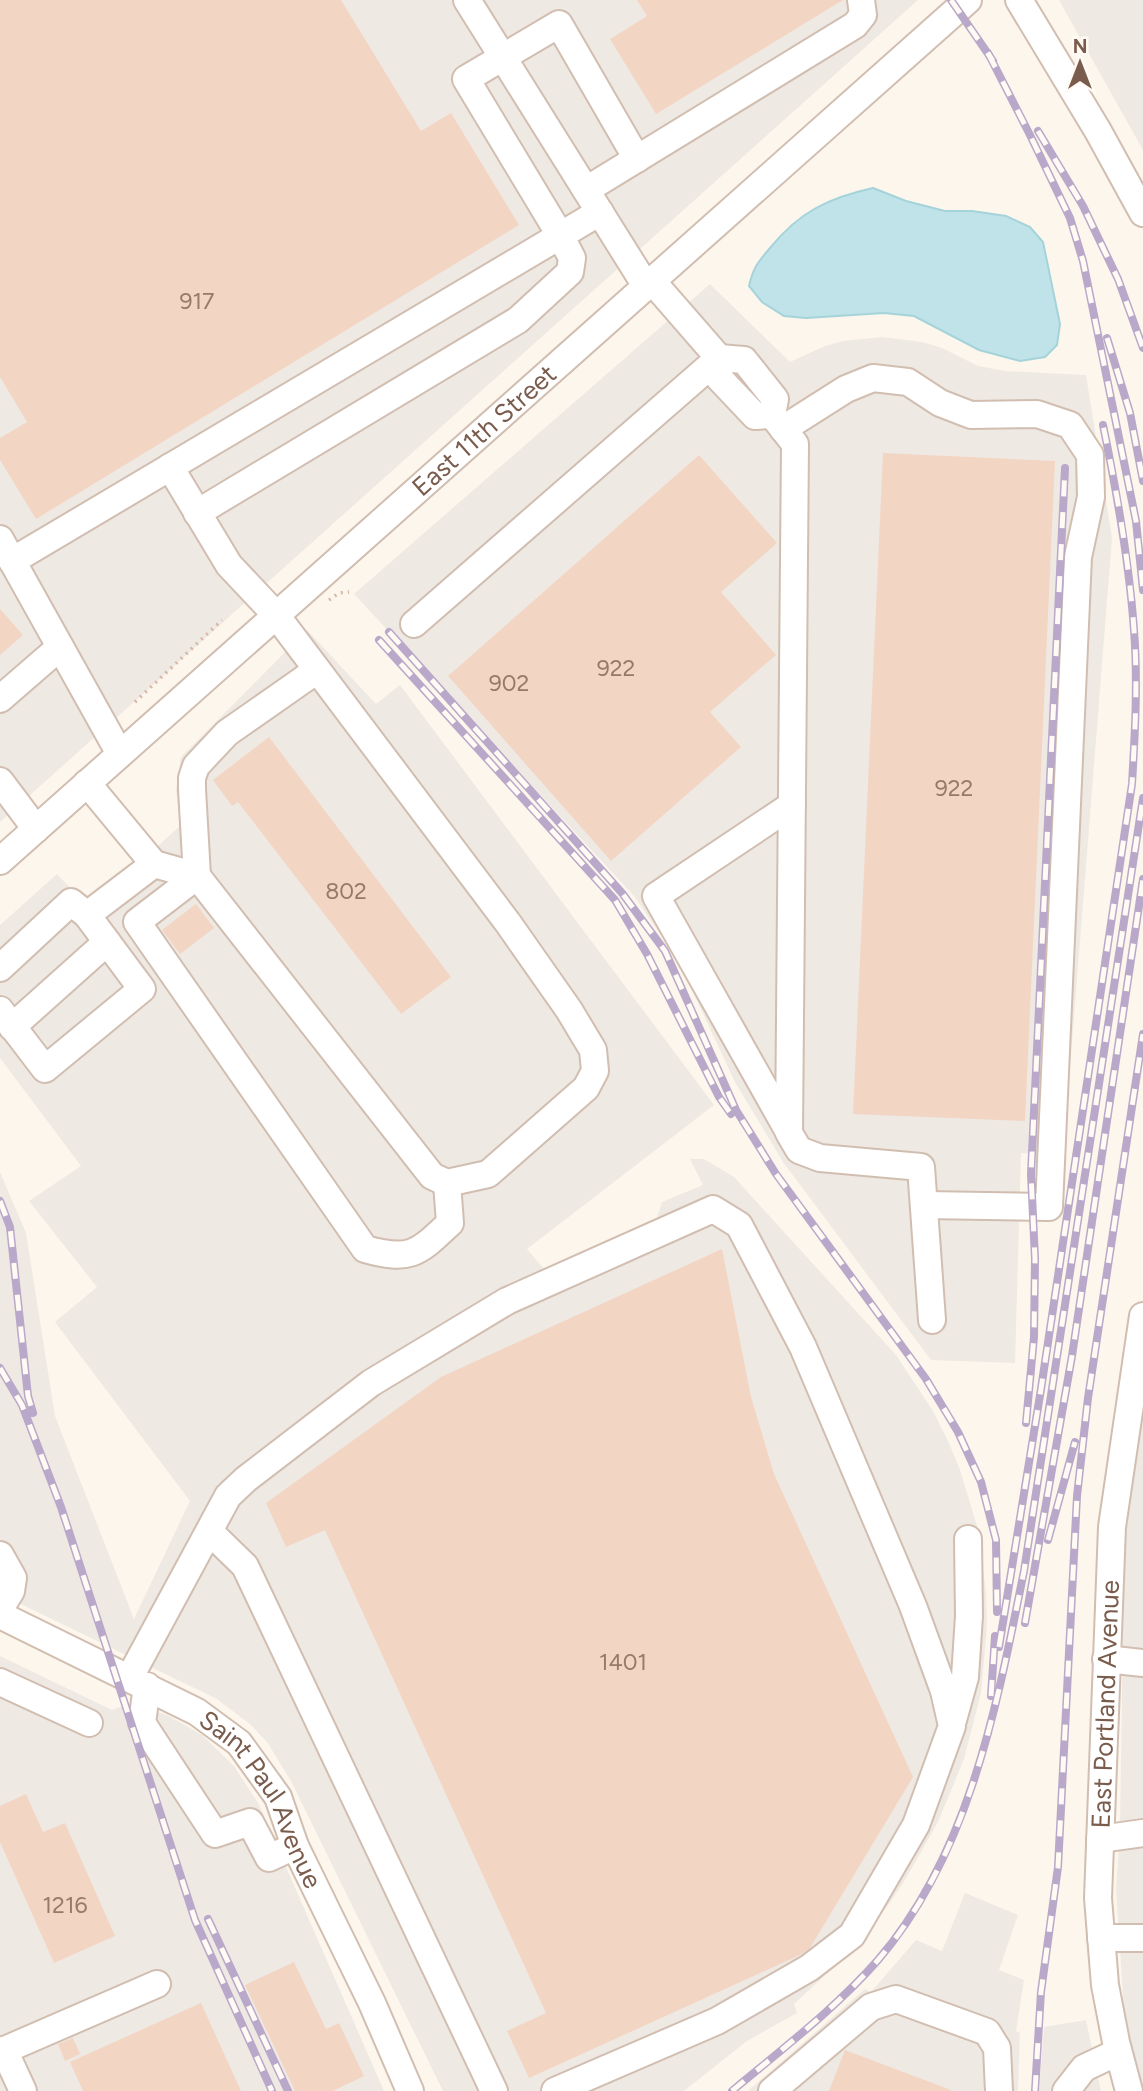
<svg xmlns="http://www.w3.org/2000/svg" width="1143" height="2091" font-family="Figtree,sans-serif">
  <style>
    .industrial { fill: #efe9e4 }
    .water { fill: #bfe3e8; stroke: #a5d3da; stroke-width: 2 }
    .building { fill: #f3d5c3 }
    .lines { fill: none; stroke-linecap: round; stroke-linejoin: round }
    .minor-casing { stroke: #d1beb0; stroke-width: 30 }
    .path { stroke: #d9b8a5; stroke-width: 3.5; stroke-dasharray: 2 5; stroke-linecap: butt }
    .minor { stroke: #fff; stroke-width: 26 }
    .rail-casing { stroke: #b9a8c9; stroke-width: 8 }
    .rail { stroke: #fffaf3; stroke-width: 5; stroke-dasharray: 16; stroke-linecap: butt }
    .labels { text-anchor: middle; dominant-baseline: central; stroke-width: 7; stroke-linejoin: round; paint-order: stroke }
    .number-label { font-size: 23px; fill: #987a6a }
    .street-label { font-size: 26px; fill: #7a5c4d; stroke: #fffaf3 }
  </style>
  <rect width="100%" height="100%" fill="#fdf6ec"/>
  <g class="industrial">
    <path d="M 0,0 L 918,0 L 0,822 Z"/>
    <path d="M 1059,0 L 1143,0 L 1143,150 Z"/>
    <path d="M 710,284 L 790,362 L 825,346 L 843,341 L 882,337 L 922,342 L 942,348 L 978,366 L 1005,371 L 1086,375 L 1112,538 L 1063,1156 L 1021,1153 L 1015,1363 L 931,1360 L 783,1162 L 735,1082 L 678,960 L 634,896 L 354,594 Z"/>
    <path d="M 307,630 L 376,704 L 400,685 L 714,1105 L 527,1249 L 544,1269 L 657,1218 L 662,1202 L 703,1185 L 690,1159 L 704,1159 L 734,1177 L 896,1355 L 933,1411 L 948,1441 L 960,1470 L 978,1529 L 986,1593 L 987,1626 L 981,1693 L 964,1759 L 938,1822 L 905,1880 L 887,1907 L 844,1958 L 794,2004 L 797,2013 L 747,2041 L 684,2091 L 443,2091 L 291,1781 L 267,1742 L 251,1725 L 217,1699 L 0,1594 L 0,1172 L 26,1233 L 55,1416 L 134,1619 L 190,1501 L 55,1322 L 97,1287 L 29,1201 L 81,1166 L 0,1058 L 0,925 L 57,874 L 89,908 L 180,826 L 176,790 L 181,757 Z"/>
    <path d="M 1143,1403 L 1143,2087 L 1130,2042 L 1124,2010 L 1116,1890 L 1120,1829 L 1124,1554 L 1131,1484 Z"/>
    <path d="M 0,1656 L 112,1710 L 132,1703 L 169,1716 L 202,1735 L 234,1766 L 258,1803 L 384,2091 L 0,2091 Z"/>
    <path d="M 965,1893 L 1018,1915 L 999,1970 L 1024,1980 L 1016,2031 L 1020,2033 L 1018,2091 L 748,2091 L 865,1989 L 871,1992 L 916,1940 L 942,1951 Z"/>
    <path d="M 1086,2020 L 1101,2091 L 1039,2091 L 1044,2027 Z"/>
  </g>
  <path class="water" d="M 873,188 L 906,201 L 945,211 L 972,211 L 1006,216 L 1030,227 L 1043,242 L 1060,324 L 1057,345 L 1045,357 L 1020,361 L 979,350 L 914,316 L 884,313 L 806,318 L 784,316 L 762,302 L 749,286 C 753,268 758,262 770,248 C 799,212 828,198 873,188 Z"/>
  <g class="building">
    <path d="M 0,0 L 341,0 L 421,131 L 451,113 L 519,225 L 36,519 L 0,460 L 0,438 L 27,422 L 0,377 Z"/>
    <path d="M 637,0 L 843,0 L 656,114 L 610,39 L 647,16 Z"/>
    <path d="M 883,453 L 1055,461 L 1025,1121 L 853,1114 Z"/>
    <path d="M 699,455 L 777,543 L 721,592 L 776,655 L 710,712 L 741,747 L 611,861 L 448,676 Z"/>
    <path d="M 0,609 L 23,635 L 0,655 Z"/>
    <path d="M 269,737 L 451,977 L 401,1014 L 238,802 L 232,806 L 213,780 Z"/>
    <path d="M 196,904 L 214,928 L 180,954 L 162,930 Z"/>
    <path d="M 722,1249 L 751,1397 L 774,1474 L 913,1777 L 810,1948 L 800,1955 L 529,2078 L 507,2031 L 546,2013 L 325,1530 L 286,1547 L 266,1503 L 441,1377 Z"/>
    <path d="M 26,1794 L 43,1832 L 65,1823 L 115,1936 L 54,1963 L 0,1842 L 0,1806 Z"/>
    <path d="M 294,1962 L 326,2029 L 339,2023 L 364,2076 L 333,2091 L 295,2091 L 245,1985 Z"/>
    <path d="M 201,2003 L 241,2091 L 83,2091 L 70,2062 Z"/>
    <path d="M 73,2038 L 80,2054 L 65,2061 L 58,2044 Z"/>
    <path d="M 845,2050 L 951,2090 L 950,2091 L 829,2091 Z"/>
  </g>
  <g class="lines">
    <defs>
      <g id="minor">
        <path d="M 467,0 L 646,286"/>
        <path d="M 1019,0 L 1098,131 L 1143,213"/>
        <path d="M 586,190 L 855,25 L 863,15 L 861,0"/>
        <path d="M 719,358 L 744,360 L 775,399 L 772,415 L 755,416 L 719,378 Z"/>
        <path d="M 773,416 L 795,444 L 789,1133 L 799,1150 L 820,1158 L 921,1167 L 932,1320"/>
        <path d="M 783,429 L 846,389 L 873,378 L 908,382 L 940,403 L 971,415 L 1037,414 L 1070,425 L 1090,455 L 1091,497 L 1078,557 L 1049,1207 L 924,1205"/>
        <path d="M 197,513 L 518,320 L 570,272 L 572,258 L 560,235 L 466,79 L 559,24 L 637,159"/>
        <path d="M 0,539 L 120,754"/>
        <path d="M 12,561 L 600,212"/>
        <path d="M 414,624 L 719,358 L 652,281"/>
        <path d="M 317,670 L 227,733 L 196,766 L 192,778 L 192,789 L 197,876 L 137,922 L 365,1249 C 411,1262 418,1253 450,1223 L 447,1183"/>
        <path d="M 0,699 L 60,647"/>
        <path d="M 0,781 L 36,829"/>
        <path id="s1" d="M 0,861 L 968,0"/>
        <path d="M 154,864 L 197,876 L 432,1176 L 447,1183 L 488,1174 L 586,1088 L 595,1071 L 593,1050 L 569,1010 L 508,923 L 276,615 L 229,565 L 170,467"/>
        <path d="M 87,915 L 154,864 L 87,783"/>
        <path d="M 0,968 L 71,902 L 87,915 L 142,989 L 45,1069 L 0,1010"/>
        <path d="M 12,1027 L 107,942"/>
        <path d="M 789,1132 L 656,896 L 792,805"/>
        <path d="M 210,1532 L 245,1566 L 494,2091"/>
        <path d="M 0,1555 L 13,1578 L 11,1591 L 0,1609"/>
        <path id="s2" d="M 0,1615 L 197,1712 L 239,1743 L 278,1797 L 295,1846 L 372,2003 L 410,2091"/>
        <path d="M 1106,1659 L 1143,1663"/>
        <path d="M 130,1677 L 228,1496 L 246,1479 L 371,1383 L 507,1301 L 713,1209 L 739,1225 L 803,1347 L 913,1606 L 944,1691 L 952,1726 L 916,1825 L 852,1935 L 809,1968 L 717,2021 L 555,2091"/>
        <path d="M 0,1682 L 89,1723"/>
        <path d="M 147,1686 L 142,1723 L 215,1834 L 250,1822 L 269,1858 L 295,1846"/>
        <path d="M 953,1720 L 965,1677 L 969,1616 L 968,1539"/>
        <path d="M 1100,1839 L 1143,1833"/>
        <path d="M 1101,1938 L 1143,1938"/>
        <path d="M 4,2050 L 23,2091"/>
        <path d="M 0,2052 L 157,1984"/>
        <path d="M 772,2091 L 871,2007 L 896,1999 L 987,2032 L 997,2048 L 999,2091"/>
        <path d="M 1066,2091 L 1084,2068 L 1118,2052"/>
        <path id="s3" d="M 1129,2091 L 1116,2042 L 1105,1985 L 1098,1898 L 1112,1527 L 1143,1316"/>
      </g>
    </defs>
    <use href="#minor" class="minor-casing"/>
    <g class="path">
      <path d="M 329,600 L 339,593 L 349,592"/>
      <path d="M 135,702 L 222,620"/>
    </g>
    <use href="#minor" class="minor"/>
    <defs>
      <g id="rail">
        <path d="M 951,0 L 993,61"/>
        <path d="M 988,53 L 1030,135 L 1070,218 L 1083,261 L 1136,521 L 1143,590"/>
        <path d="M 1038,131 L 1083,206 L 1118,279 L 1143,348"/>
        <path d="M 1107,338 L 1130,413 L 1143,481"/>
        <path d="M 389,632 L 622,893 L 665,951 L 736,1110 L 776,1174 L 926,1379 L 958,1432 L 981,1482 L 996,1540 L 997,1612"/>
        <path d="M 379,640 L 615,900 L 647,954 L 719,1097 L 731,1114"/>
        <path d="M 0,1201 L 10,1227 L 28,1396 L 33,1413"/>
        <path d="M 0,1368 L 22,1405 L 61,1507 L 195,1920 L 272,2091"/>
        <path d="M 1026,1423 L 1034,1337 L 1035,1259 L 1031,1174 L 1065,468"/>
        <path d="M 1048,1540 L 1075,1442"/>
        <path d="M 1025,1623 L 1072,1356 L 1143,879"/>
        <path d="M 999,1647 L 1041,1389 L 1132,784 C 1135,733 1138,681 1134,630 C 1129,560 1117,493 1103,425"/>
        <path d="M 991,1696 L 995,1636"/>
        <path d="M 208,1919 L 288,2091"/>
        <path d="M 732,2091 C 781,2050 836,2008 878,1960 C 970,1853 997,1705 1024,1571 L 1143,798"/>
        <path d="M 1035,2091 L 1041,1992 L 1058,1867 L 1077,1496 L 1088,1398 L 1143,1034"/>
      </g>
    </defs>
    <use href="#rail" class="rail-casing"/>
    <use href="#rail" class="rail"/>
  </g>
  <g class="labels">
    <g class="number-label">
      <text x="197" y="301">917</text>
      <text x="616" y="668">922</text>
      <text x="509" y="683">902</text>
      <text x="954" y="788">922</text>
      <text x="346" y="891">802</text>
      <text x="623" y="1662">1401</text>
      <text x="65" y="1905">1216</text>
    </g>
    <g class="street-label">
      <text stroke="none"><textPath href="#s1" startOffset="648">East 11th Street</textPath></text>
      <text stroke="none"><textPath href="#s3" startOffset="390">East Portland Avenue</textPath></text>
      <text stroke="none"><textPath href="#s2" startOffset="331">Saint Paul Avenue</textPath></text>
    </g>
  </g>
  <g transform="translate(1080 63)" stroke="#fffaf3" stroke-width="5" paint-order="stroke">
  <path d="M0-5L12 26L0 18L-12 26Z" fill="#7a5c4d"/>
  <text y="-10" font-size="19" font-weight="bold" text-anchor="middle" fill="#7a5c4d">N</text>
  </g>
</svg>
